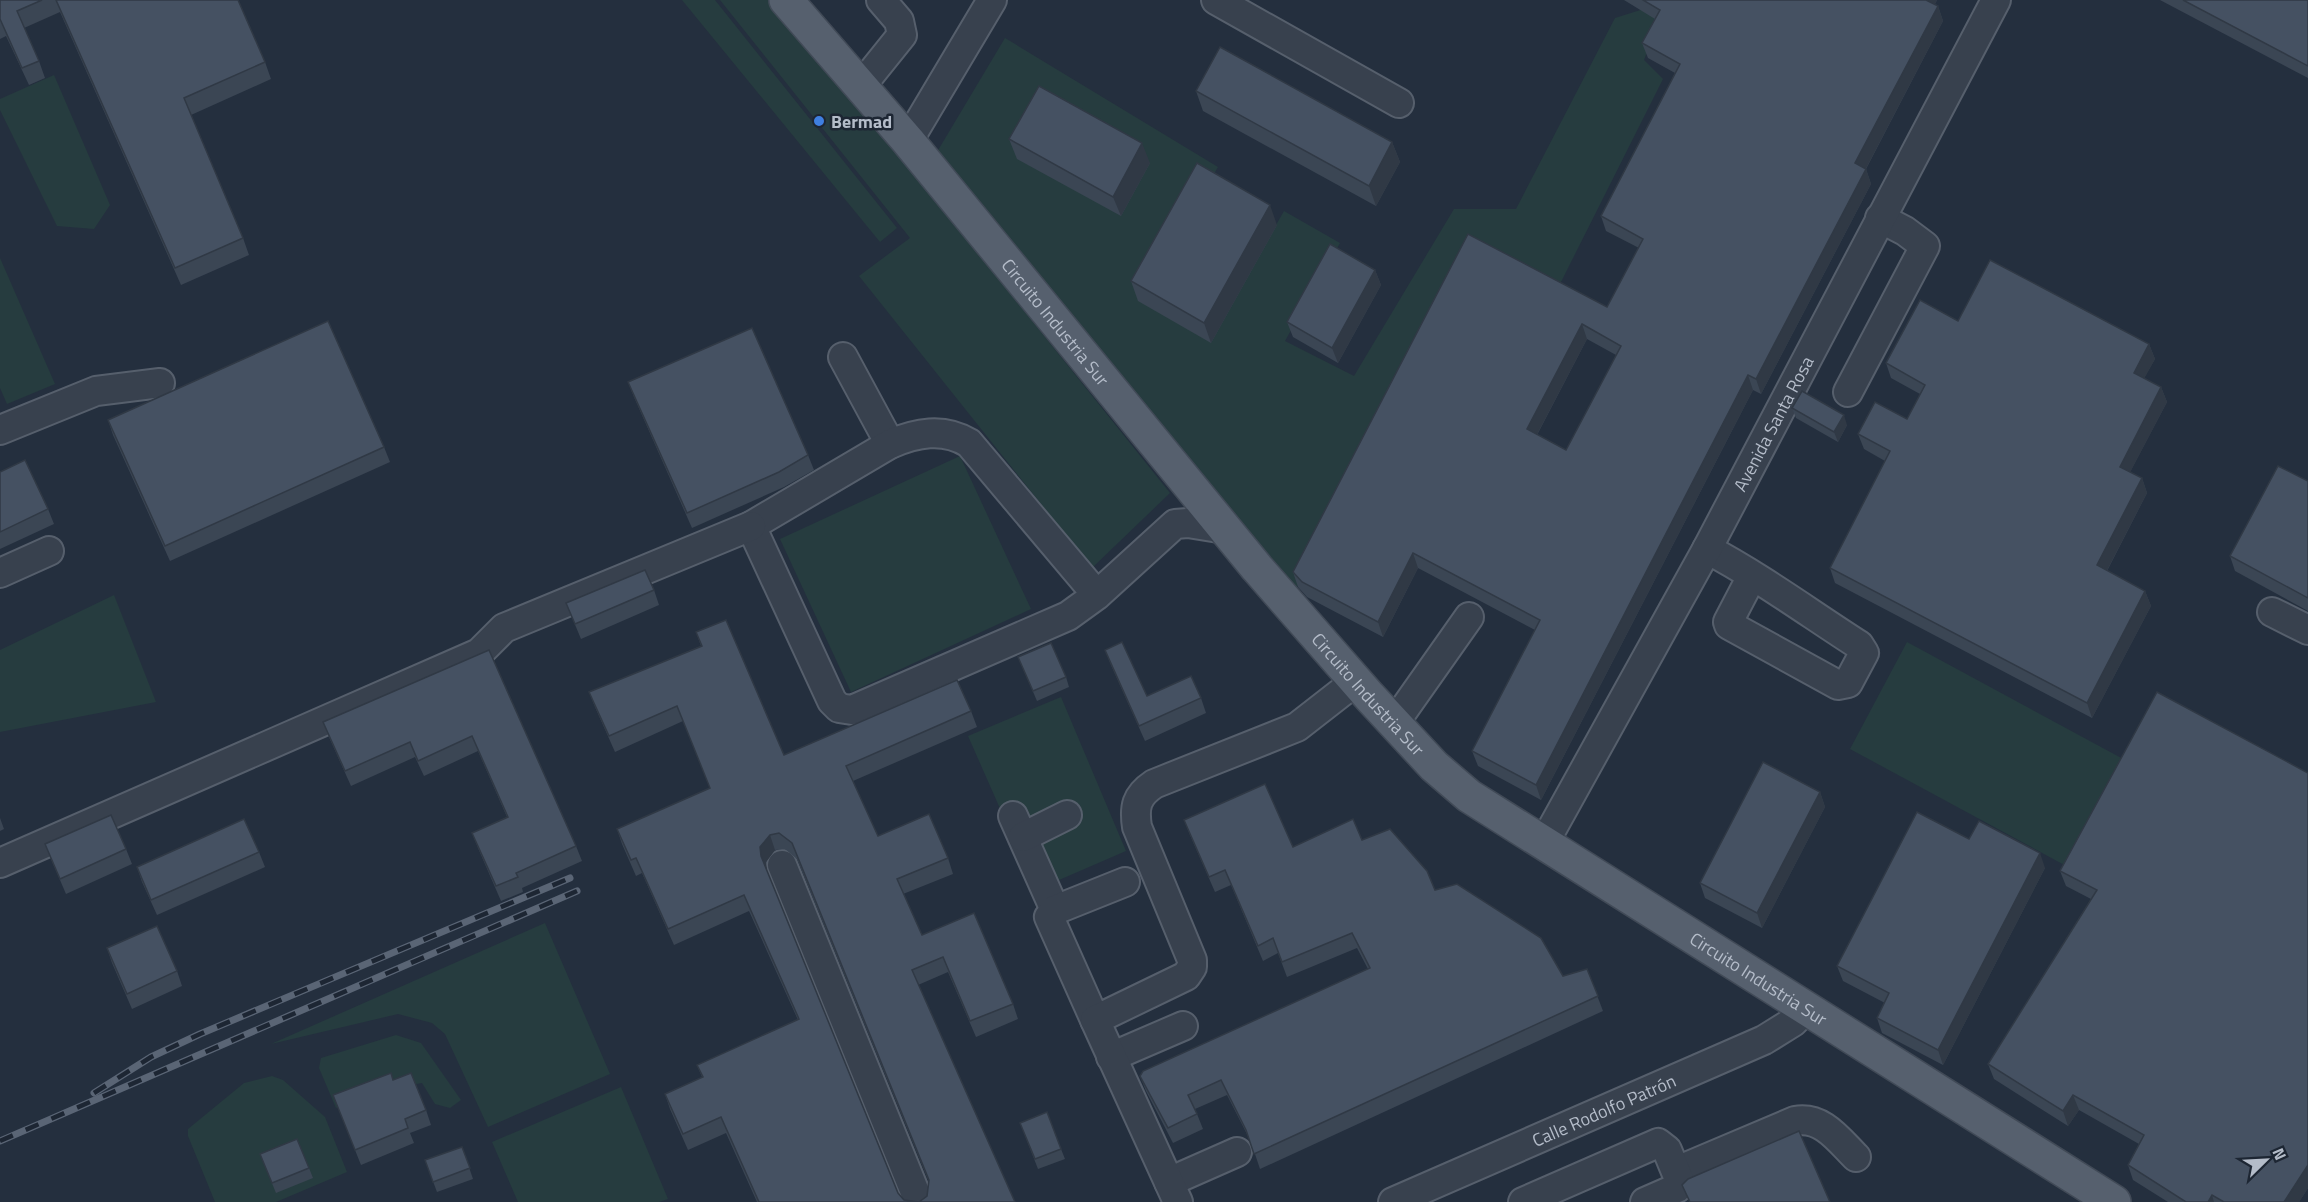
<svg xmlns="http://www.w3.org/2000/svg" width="2308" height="1202" font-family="'Titillium Web',sans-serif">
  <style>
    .green { fill: #263c3f }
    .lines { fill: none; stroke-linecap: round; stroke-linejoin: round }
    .minor-casing { stroke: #565f6c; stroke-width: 32 }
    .major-casing { stroke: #414a57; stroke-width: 36 }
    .minor { stroke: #38414e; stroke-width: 28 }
    .major { stroke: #56606e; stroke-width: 33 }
    .rail-casing { stroke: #5a6575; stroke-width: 7 }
    .rail { stroke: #1d2633; stroke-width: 4.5; stroke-dasharray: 14; stroke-linecap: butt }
    .wall { fill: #3b4654; fill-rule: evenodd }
    .shaded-wall { fill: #303945 }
    .building { fill: #455162; stroke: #303945; stroke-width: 1.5; fill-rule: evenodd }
    .shop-dot { fill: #3f7fe0; stroke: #1d2633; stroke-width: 2 }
    .labels { text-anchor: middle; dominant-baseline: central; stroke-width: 5; stroke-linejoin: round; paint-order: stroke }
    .poi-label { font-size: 18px; font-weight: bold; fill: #b4bcc9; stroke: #1d2633; text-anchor: start }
    .street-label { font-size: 18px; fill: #b4bcc9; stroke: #1d2633 }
  </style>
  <rect width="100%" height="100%" fill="#242f3e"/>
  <g class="green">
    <path d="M 682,0 L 715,0 L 897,228 L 880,242 Z"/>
    <path d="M 720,0 L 775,0 L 1170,493 L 1092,568 L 859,276 L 910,238 Z"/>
    <path d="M 1666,2 L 1644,60 L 1663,79 L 1558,288 L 1469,243 L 1296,589 L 937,152 L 1005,38 L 1218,167 L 1140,298 L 1210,340 L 1284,211 L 1340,243 L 1285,341 L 1354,376 L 1454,209 L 1516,209 L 1615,18 Z"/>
    <path d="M 54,75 L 110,205 L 94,229 L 57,226 L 0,110 L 0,99 Z"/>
    <path d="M 0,258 L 55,384 L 7,404 L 0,388 Z"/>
    <path d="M 960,456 L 1031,609 L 851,692 L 780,539 Z"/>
    <path d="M 114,595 L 156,702 L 0,732 L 0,650 Z"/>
    <path d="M 1907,642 L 2125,760 L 2068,867 L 1850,749 Z"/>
    <path d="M 1061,697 L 1126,851 L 1036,890 L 968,736 Z"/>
    <path d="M 545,923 L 610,1074 L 488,1127 L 445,1034 L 432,1023 L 398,1014 L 271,1044 Z"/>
    <path d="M 396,1035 L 421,1043 L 461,1100 L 450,1108 L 435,1104 L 422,1083 L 401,1087 L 396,1083 L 336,1108 L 319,1068 L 321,1058 Z"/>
    <path d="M 272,1076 L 283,1080 L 325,1117 L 347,1172 L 276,1202 L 215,1202 L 188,1136 L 188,1129 L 244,1083 Z"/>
    <path d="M 621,1087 L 668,1199 L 659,1202 L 518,1202 L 492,1142 Z"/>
  </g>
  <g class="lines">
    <defs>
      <g id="minor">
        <path d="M 1216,0 L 1399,103"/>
        <path d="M 861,86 L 902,35 L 899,21 L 881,0"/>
        <path d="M 908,141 L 992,0"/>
        <path d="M 843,357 L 890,444"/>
        <path d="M 1848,392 L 1925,246 L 1905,231 L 1880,218"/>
        <path d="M 0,430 L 96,391 L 160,383"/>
        <path d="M 1707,549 C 1760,577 1809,613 1859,645 L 1864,653 L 1848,683 L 1838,685 L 1729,625 L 1728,622 L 1752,576"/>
        <path d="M 0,573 L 49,551"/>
        <path d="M 1097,595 L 969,443 C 943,427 916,433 890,444 L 751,526 L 832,701 L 839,708 L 852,710 L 1068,616 L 1097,595 L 1175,524 L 1188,523 L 1225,529"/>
        <path d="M 2272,612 L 2308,630"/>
        <path d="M 1395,722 L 1469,617"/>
        <path d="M 1013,816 L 1055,910"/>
        <path d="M 1023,837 L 1067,815"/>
        <path id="s1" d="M 1544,843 L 1707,549 L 1996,0"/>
        <path d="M 0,863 L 479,653 L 504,628 L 751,526"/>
        <path d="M 782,865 L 919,1202"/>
        <path d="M 1095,1020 L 1049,917 L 1055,910 L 1125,882"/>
        <path d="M 1111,1057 L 1183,1026"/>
        <path d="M 1677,1171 L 1795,1121 C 1822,1116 1838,1139 1856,1157"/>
        <path d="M 1169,1182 L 1237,1152"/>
        <path d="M 1178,1202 L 1095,1020 L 1186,976 L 1192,967 L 1192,960 L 1137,827 C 1134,807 1136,796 1154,784 L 1297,727 L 1356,681"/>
        <path id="s2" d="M 1393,1202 L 1764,1040 L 1793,1022 L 1807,1008"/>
        <path d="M 1523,1202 L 1658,1143 L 1667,1150 L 1681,1184 L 1677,1188 L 1645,1202"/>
      </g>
      <g id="major">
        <path id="s3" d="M 786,0 L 908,141 L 1257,568 L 1369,696 L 1434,766 L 1469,796 L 2114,1202"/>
      </g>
    </defs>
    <use href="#minor" class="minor-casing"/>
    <use href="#major" class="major-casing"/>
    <use href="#minor" class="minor"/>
    <use href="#major" class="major"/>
    <defs>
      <g id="rail">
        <path d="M 94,1093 L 151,1057 L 200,1034 L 570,878"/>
        <path d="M 0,1141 L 577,891"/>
      </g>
    </defs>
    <use href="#rail" class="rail-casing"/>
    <use href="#rail" class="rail"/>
  </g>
  <g class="wall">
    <path d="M 0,0 L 238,0 L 265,62 L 271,79 L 191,115 L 243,238 L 249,255 L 181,285 L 60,12 L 24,28 L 39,61 L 45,78 L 29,85 L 6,36 L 0,39 Z"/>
    <path d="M 1624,0 L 1937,0 L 1935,4 L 1938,6 L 1943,21 L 1866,169 L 1871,184 L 1761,394 L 1753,390 L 1541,800 L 1478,766 L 1472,751 L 1535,630 L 1418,568 L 1383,637 L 1307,597 L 1298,587 L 1293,572 L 1468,234 L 1607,307 L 1639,248 L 1606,231 L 1601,216 L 1675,73 L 1648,58 L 1642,43 L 1655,19 ZM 1587,339 L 1616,355 L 1566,450 L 1537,435 Z"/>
    <path d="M 2160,0 L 2308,0 L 2308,78 Z"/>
    <path d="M 1196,91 L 1392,142 L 1400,162 L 1376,206 L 1203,111 Z"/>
    <path d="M 1009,139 L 1150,163 L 1121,216 L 1017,159 Z"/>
    <path d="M 1277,225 L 1211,343 L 1138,301 L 1131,281 Z"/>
    <path d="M 1375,270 L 1381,285 L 1338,363 L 1293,337 L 1287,322 Z"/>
    <path d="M 1958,321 L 2149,344 L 2155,359 L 2144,378 L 2161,387 L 2167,402 L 2130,472 L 2142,478 L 2147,493 L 2107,571 L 2145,591 L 2151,606 L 2092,718 L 1835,583 L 1830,568 L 1885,461 L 1864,449 L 1858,434 L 1907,419 L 1920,394 L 1891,378 L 1886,363 Z"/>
    <path d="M 628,382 L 808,455 L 814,470 L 784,487 L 692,528 L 634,397 Z"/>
    <path d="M 1792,408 L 1847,425 L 1838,442 L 1796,418 Z"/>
    <path d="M 108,420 L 384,447 L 390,462 L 170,561 L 113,435 Z"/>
    <path d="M 0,472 L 48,509 L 54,524 L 0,549 Z"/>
    <path d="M 2308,481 L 2308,611 L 2235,571 L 2230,556 Z"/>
    <path d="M 654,590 L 659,605 L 581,639 L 566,603 Z"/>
    <path d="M 696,632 L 784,755 L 971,711 L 977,727 L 853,781 L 878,836 L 948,858 L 953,874 L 903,894 L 922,935 L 1013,1004 L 1018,1019 L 976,1037 L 948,972 L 918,985 L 1015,1202 L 757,1202 L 726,1133 L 688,1150 L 670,1109 L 665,1094 L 702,1077 L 697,1065 L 798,1020 L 749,911 L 674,945 L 642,873 L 636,876 L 622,844 L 617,829 L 710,788 L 683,721 L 615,752 L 595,707 L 589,692 L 701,646 ZM 785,849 L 797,859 L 929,1182 L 927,1196 L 919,1202 L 904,1200 L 898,1193 L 766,869 L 766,862 L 775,850 Z"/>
    <path d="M 489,650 L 576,846 L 582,861 L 522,888 L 523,892 L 501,901 L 478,848 L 472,833 L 507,817 L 478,751 L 424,776 L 415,757 L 351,786 L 329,737 L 323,722 Z"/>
    <path d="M 1105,650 L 1147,696 L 1201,698 L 1206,713 L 1145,741 L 1111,665 Z"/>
    <path d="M 1018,657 L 1066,677 L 1069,687 L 1037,701 Z"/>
    <path d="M 2308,773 L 2308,1188 L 2299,1202 L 2168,1202 L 2133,1180 L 2128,1165 L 2139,1144 L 2079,1110 L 2068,1126 L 1994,1079 L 1988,1064 L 2091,899 L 2066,886 L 2060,871 Z"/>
    <path d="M 1820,792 L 1825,807 L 1762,928 L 1705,898 L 1700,883 Z"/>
    <path d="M 0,818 L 4,829 L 0,831 Z"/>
    <path d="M 1184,820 L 1293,847 L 1362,840 L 1563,976 L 1587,969 L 1603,1011 L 1260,1169 L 1251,1142 L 1227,1095 L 1195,1109 L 1203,1129 L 1173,1143 L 1146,1091 L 1140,1076 L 1368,969 L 1357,948 L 1287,977 L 1278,953 L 1263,961 L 1231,885 L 1215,892 L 1190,835 Z"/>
    <path d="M 1969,839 L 2045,868 L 1943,1065 L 1882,1033 L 1877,1018 L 1885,1003 L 1843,981 L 1837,966 Z"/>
    <path d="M 45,844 L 126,849 L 132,864 L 66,894 L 51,859 Z"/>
    <path d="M 259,852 L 265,867 L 157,915 L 142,882 L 137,867 Z"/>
    <path d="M 107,948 L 177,971 L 182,986 L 132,1009 L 112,963 Z"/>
    <path d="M 393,1080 L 426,1110 L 431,1125 L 410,1133 L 414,1143 L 361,1165 L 333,1095 Z"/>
    <path d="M 1024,1133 L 1061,1149 L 1065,1159 L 1038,1169 Z"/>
    <path d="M 462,1147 L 473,1179 L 437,1192 L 425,1160 Z"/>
    <path d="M 260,1154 L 309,1168 L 313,1178 L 276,1193 Z"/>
  </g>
  <g class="shaded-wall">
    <path d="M 1925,0 L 1937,0 L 1930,14 Z"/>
    <path d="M 1938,6 L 1943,21 L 1861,178 L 1855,163 Z"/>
    <path d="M 1392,142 L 1400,162 L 1376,206 L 1369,186 Z"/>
    <path d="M 1142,143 L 1150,163 L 1121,216 L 1113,197 Z"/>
    <path d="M 1866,169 L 1871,184 L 1761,394 L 1756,379 Z"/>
    <path d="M 1270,205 L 1277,225 L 1211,343 L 1204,323 Z"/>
    <path d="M 1375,270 L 1381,285 L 1338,363 L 1332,348 Z"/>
    <path d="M 1582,324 L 1587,339 L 1532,444 L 1527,429 Z"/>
    <path d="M 2149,344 L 2155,359 L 2139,388 L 2134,373 Z"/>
    <path d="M 1748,375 L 1753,390 L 1541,800 L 1536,785 Z"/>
    <path d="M 2161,387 L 2167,402 L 2125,482 L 2120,467 Z"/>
    <path d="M 1844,415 L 1847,425 L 1838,442 L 1834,432 Z"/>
    <path d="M 2142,478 L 2147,493 L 2102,580 L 2097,565 Z"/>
    <path d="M 1413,553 L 1418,568 L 1383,637 L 1378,622 Z"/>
    <path d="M 2145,591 L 2151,606 L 2092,718 L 2087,703 Z"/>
    <path d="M 1820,792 L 1825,807 L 1762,928 L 1757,913 Z"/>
    <path d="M 770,835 L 775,850 L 766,862 L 767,871 L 761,856 L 760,847 Z"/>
    <path d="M 2040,853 L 2045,868 L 1943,1065 L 1938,1050 Z"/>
    <path d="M 2073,1095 L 2079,1110 L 2068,1126 L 2063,1111 Z"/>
    <path d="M 2308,1165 L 2308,1188 L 2299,1202 L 2284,1202 Z"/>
    <path d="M 2212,1195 L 2214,1202 L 2208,1202 Z"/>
  </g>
  <g class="building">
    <path d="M 0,0 L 42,0 L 17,11 L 39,61 L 22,68 L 0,19 Z"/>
    <path d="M 56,0 L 238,0 L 265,62 L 184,98 L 243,238 L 175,268 Z"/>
    <path d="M 1643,0 L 1926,0 L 1938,6 L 1855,163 L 1866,169 L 1756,379 L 1748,375 L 1536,785 L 1472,751 L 1540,620 L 1413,553 L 1378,622 L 1302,582 L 1293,572 L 1468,234 L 1607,307 L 1643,239 L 1601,216 L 1680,64 L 1642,43 L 1660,10 ZM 1582,324 L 1621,346 L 1566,450 L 1527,429 Z"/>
    <path d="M 2183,0 L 2308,0 L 2308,66 Z"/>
    <path d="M 1220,47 L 1392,142 L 1369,186 L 1196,91 Z"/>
    <path d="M 1039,86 L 1142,143 L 1113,197 L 1009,139 Z"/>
    <path d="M 1197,163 L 1270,205 L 1204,323 L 1131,281 Z"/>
    <path d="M 1330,244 L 1375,270 L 1332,348 L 1287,322 Z"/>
    <path d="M 1990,260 L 2149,344 L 2134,373 L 2161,387 L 2120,467 L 2142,478 L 2097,565 L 2145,591 L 2087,703 L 1830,568 L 1890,451 L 1858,434 L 1875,402 L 1907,419 L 1925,385 L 1886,363 L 1920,300 L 1958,321 Z"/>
    <path d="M 328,321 L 384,447 L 165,546 L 108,420 Z"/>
    <path d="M 752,328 L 808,455 L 779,472 L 687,513 L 628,382 Z"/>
    <path d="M 1802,391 L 1844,415 L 1834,432 L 1792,408 Z"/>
    <path d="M 25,460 L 48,509 L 0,532 L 0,472 Z"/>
    <path d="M 2278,466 L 2308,481 L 2308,598 L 2230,556 Z"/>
    <path d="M 645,570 L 654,590 L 575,624 L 566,603 Z"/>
    <path d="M 726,620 L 784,755 L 957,680 L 971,711 L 846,766 L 878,836 L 929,814 L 948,858 L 897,879 L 922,935 L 974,913 L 1013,1004 L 970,1021 L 943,957 L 912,970 L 1015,1202 L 759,1202 L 721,1117 L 683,1134 L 665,1094 L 703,1077 L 697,1065 L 799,1019 L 744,895 L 668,929 L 636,858 L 631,860 L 617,829 L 710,788 L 677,706 L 609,736 L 589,692 L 702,646 L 696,632 ZM 779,833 L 792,843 L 929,1180 L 927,1196 L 919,1202 L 904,1200 L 898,1193 L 761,856 L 760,847 L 770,835 Z"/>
    <path d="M 1122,642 L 1147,696 L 1191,676 L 1201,698 L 1139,726 L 1105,650 Z"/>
    <path d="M 1051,643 L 1066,677 L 1033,691 L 1018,657 Z"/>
    <path d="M 489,650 L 576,846 L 516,873 L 518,877 L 496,886 L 472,833 L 508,817 L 472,736 L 418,761 L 410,742 L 345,771 L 323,722 Z"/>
    <path d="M 2157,692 L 2308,773 L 2308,1165 L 2284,1202 L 2224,1202 L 2212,1195 L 2208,1202 L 2186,1202 L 2128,1165 L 2144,1135 L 2073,1095 L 2063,1111 L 1988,1064 L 2097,890 L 2060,871 Z"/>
    <path d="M 1763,762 L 1820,792 L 1757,913 L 1700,883 Z"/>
    <path d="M 1265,784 L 1293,847 L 1353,819 L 1362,840 L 1390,829 L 1427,871 L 1435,890 L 1457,884 L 1541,938 L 1563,976 L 1587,969 L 1598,996 L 1254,1154 L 1246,1130 L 1221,1080 L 1188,1095 L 1197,1114 L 1168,1128 L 1140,1076 L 1143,1071 L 1370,968 L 1352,933 L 1282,962 L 1273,938 L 1258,946 L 1225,870 L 1209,877 L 1184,820 Z"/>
    <path d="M 1917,812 L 1969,839 L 1979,821 L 2040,853 L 1938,1050 L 1877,1018 L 1889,993 L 1837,966 Z"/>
    <path d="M 111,815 L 126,849 L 60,879 L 45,844 Z"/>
    <path d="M 244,819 L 259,852 L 151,900 L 137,867 Z"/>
    <path d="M 157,926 L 177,971 L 127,994 L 107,948 Z"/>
    <path d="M 391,1073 L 393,1080 L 411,1073 L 426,1110 L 405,1119 L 408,1128 L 355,1150 L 333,1095 Z"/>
    <path d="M 1047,1112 L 1061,1149 L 1035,1159 L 1020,1123 Z"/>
    <path d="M 1799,1131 L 1830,1202 L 1690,1202 L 1682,1185 L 1688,1179 Z"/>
    <path d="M 297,1139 L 309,1168 L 272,1183 L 260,1154 Z"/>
    <path d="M 462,1147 L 470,1168 L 433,1182 L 425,1160 Z"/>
  </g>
  <circle class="shop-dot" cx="819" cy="121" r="6"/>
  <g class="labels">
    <g class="poi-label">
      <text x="831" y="121">Bermad</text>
    </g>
    <g class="street-label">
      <text stroke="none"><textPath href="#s3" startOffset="420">Circuito Industria Sur</textPath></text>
      <text stroke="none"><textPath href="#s1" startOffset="478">Avenida Santa Rosa</textPath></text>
      <text stroke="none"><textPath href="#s3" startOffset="906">Circuito Industria Sur</textPath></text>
      <text stroke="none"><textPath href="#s3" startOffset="1392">Circuito Industria Sur</textPath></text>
      <text stroke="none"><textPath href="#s2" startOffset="230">Calle Rodolfo Patrón</textPath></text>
    </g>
  </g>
  <g transform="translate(2266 1160) rotate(66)" stroke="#1d2633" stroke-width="4.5" paint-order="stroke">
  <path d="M0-4.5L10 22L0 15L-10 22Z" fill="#b4bcc9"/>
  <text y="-9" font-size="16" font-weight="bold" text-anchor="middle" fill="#b4bcc9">N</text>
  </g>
</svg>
